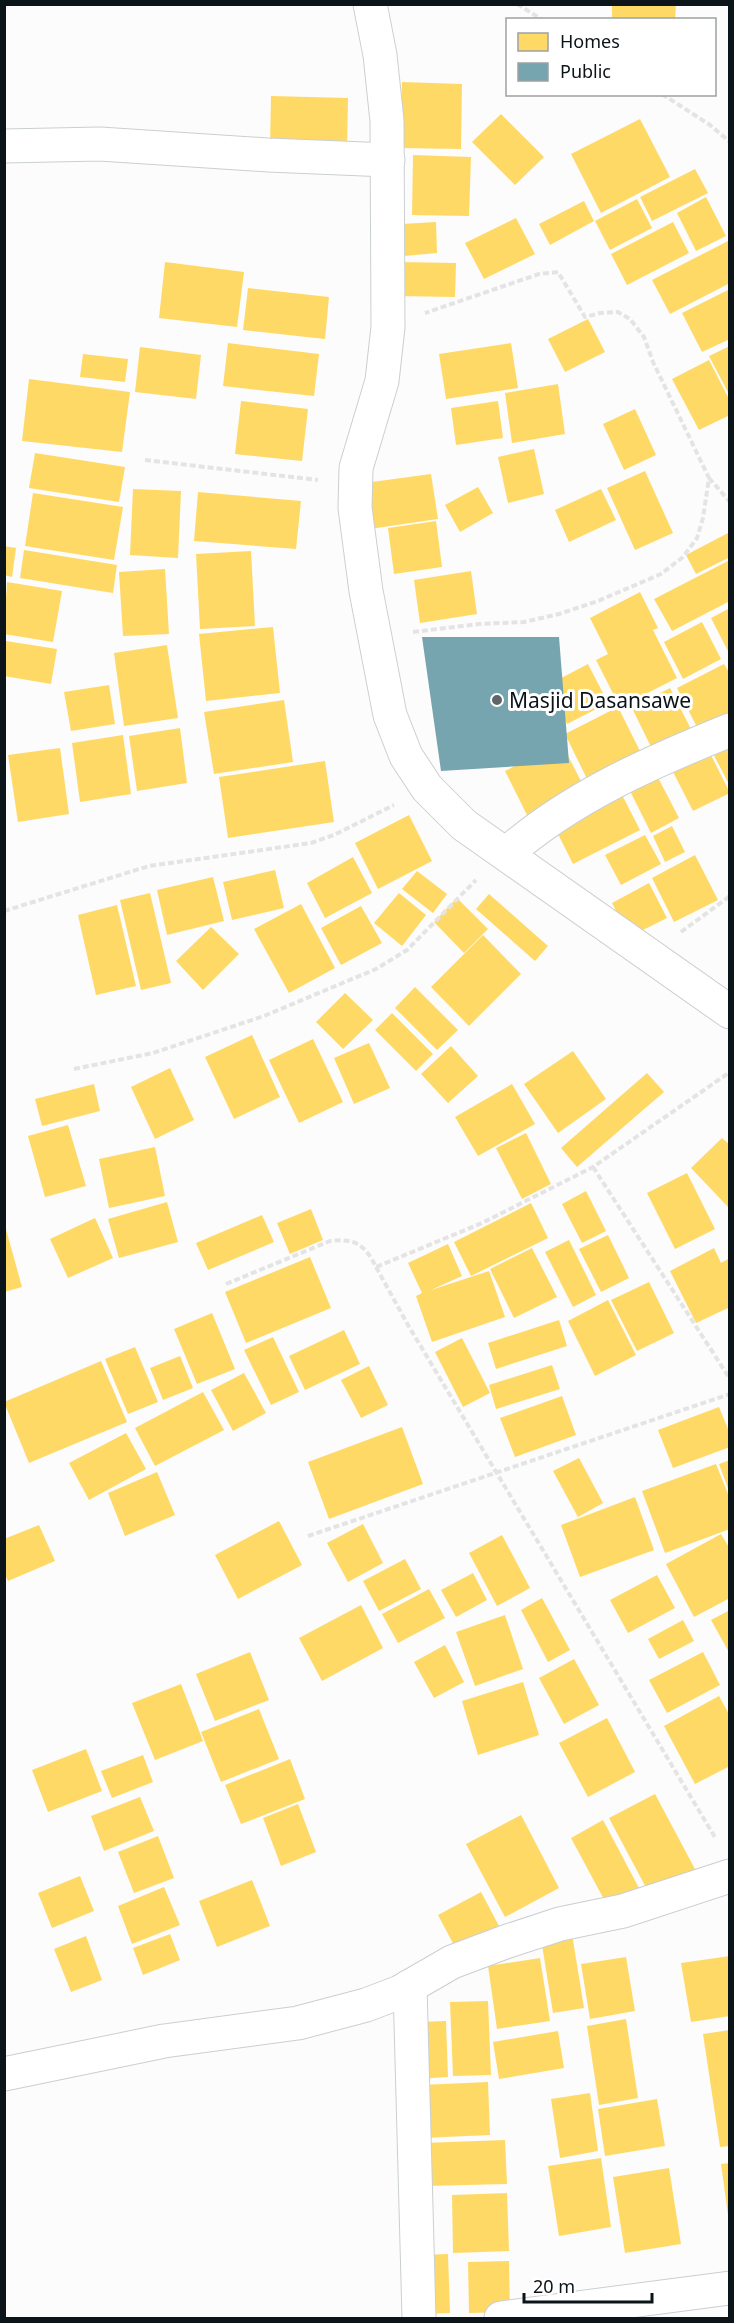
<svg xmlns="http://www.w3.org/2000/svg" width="734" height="2323" font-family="'Noto Sans',sans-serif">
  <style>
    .homes { fill: #ffd966 }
    .public { fill: #76a5af }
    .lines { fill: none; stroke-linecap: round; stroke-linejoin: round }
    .minor-casing { stroke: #cacfd2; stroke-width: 35 }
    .path { stroke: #e4e4e4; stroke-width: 4; stroke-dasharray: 6 3; stroke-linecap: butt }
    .minor { stroke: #fff; stroke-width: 33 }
    .poi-dot { fill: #5f6568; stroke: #fff; stroke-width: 2 }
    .labels { text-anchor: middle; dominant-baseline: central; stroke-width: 6; stroke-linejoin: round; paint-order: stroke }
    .poi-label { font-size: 21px; fill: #0b1418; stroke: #fff; text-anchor: start }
  </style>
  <rect width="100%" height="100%" fill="#fcfcfc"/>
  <g class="homes">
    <path d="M 612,4 L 676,4 L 675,20 L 612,20 Z"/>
    <path d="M 402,82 L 462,84 L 461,149 L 400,148 Z"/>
    <path d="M 271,96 L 348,98 L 347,149 L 270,148 Z"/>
    <path d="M 501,114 L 544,157 L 515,185 L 472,142 Z"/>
    <path d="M 640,119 L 670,177 L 601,213 L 571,154 Z"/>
    <path d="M 413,155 L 471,157 L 469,216 L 412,215 Z"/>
    <path d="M 695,169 L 708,193 L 652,221 L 640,197 Z"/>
    <path d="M 706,197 L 726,236 L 696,251 L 677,213 Z"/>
    <path d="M 637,199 L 652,228 L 610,250 L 595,221 Z"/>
    <path d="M 584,201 L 594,221 L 550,245 L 539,224 Z"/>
    <path d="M 516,218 L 535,254 L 484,279 L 465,243 Z"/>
    <path d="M 436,222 L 437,253 L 404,256 L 402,224 Z"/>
    <path d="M 673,222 L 689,253 L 627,285 L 611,254 Z"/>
    <path d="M 730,240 L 730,283 L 670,314 L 652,280 Z"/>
    <path d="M 165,262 L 244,272 L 237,327 L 159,318 Z"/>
    <path d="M 398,262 L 456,263 L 455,297 L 397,296 Z"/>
    <path d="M 248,288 L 329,297 L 325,339 L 243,330 Z"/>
    <path d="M 730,289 L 730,339 L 702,352 L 682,313 Z"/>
    <path d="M 588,319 L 605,352 L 565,372 L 548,339 Z"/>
    <path d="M 228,343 L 319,354 L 314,396 L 223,386 Z"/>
    <path d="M 511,343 L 518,388 L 446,399 L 439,354 Z"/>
    <path d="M 730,346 L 730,396 L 709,356 Z"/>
    <path d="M 140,347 L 201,355 L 196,399 L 135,392 Z"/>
    <path d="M 83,354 L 128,359 L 125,382 L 80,377 Z"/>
    <path d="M 709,360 L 730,401 L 730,415 L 699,430 L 672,379 Z"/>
    <path d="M 29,379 L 130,392 L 122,452 L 22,441 Z"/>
    <path d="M 558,384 L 565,434 L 512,443 L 505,393 Z"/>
    <path d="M 241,401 L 308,409 L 302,461 L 235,454 Z"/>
    <path d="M 498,401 L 503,438 L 456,445 L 451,408 Z"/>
    <path d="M 635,409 L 656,455 L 624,470 L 603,424 Z"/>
    <path d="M 534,449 L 544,494 L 508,503 L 498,457 Z"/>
    <path d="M 35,453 L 125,467 L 119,502 L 29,488 Z"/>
    <path d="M 645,471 L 673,533 L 635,550 L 607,488 Z"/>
    <path d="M 431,474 L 438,519 L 363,530 L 357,484 Z"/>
    <path d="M 478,487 L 493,513 L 460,532 L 445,505 Z"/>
    <path d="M 133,489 L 181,491 L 178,558 L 130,555 Z"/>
    <path d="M 601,489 L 616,520 L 569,542 L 555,510 Z"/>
    <path d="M 198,492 L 301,501 L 296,549 L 194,541 Z"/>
    <path d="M 33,493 L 123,507 L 114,560 L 25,546 Z"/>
    <path d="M 436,521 L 442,567 L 394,574 L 388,528 Z"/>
    <path d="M 730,532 L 730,557 L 696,574 L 686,555 Z"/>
    <path d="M 4,546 L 16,548 L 12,577 L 4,575 Z"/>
    <path d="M 24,550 L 117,565 L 113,593 L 20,578 Z"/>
    <path d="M 251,551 L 255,626 L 200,629 L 196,554 Z"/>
    <path d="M 730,560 L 730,601 L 672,631 L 654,599 Z"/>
    <path d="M 165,569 L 169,634 L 123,636 L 119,572 Z"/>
    <path d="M 471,571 L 477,614 L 420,623 L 414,580 Z"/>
    <path d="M 7,582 L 62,591 L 53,642 L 4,634 Z"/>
    <path d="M 640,592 L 658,628 L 653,630 L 677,678 L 620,707 L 596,660 L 608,654 L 590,618 Z"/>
    <path d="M 730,608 L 730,655 L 711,618 Z"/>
    <path d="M 702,622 L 721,659 L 683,679 L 664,642 Z"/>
    <path d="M 273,627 L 280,693 L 206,701 L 199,634 Z"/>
    <path d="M 6,641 L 57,649 L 51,684 L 4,676 Z"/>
    <path d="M 167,645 L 178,718 L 124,726 L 114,653 Z"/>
    <path d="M 588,664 L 608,703 L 567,724 L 548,685 Z"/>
    <path d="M 724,664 L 730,674 L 730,723 L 702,737 L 677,688 Z"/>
    <path d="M 109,685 L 115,724 L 71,731 L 64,692 Z"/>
    <path d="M 670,688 L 694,735 L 655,755 L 632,708 Z"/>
    <path d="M 284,700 L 293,762 L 214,774 L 204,712 Z"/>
    <path d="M 618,707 L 643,757 L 590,785 L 565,734 Z"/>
    <path d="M 180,728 L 187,783 L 137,791 L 129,736 Z"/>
    <path d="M 123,735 L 131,794 L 80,802 L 72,743 Z"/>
    <path d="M 730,736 L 730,786 L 709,746 Z"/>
    <path d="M 561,742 L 587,793 L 530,821 L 505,771 Z"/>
    <path d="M 706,745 L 730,793 L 693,811 L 669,764 Z"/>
    <path d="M 60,748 L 69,814 L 18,822 L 8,755 Z"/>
    <path d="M 325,761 L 334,822 L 228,838 L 219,777 Z"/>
    <path d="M 652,766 L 679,818 L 651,833 L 624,779 Z"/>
    <path d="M 619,789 L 640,830 L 573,864 L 553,824 Z"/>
    <path d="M 409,815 L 432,861 L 378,889 L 355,843 Z"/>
    <path d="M 672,826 L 685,852 L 665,862 L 653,836 Z"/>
    <path d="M 645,835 L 661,864 L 621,885 L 605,855 Z"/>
    <path d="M 695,855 L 718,900 L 674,922 L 652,878 Z"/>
    <path d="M 353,857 L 372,893 L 325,918 L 307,883 Z"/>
    <path d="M 275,870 L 284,908 L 232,920 L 223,882 Z"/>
    <path d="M 417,871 L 447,894 L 433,913 L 402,889 Z"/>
    <path d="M 213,877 L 224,921 L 167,935 L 157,890 Z"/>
    <path d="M 649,883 L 667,918 L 629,937 L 612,903 Z"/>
    <path d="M 150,893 L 171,983 L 141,990 L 120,900 Z"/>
    <path d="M 399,893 L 426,915 L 402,946 L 374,923 Z"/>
    <path d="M 489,894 L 548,946 L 535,961 L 476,909 Z"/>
    <path d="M 457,898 L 488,929 L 464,953 L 434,922 Z"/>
    <path d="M 301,904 L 335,968 L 289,993 L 254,929 Z"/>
    <path d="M 117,905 L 136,986 L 96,995 L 78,915 Z"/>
    <path d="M 361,906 L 382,943 L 341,965 L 321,928 Z"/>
    <path d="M 211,927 L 239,954 L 203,990 L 176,961 Z"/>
    <path d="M 483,935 L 521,974 L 469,1026 L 431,987 Z"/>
    <path d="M 415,987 L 458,1030 L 437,1050 L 395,1008 Z"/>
    <path d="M 345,993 L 373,1020 L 343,1049 L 316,1022 Z"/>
    <path d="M 392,1013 L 433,1054 L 416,1071 L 375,1030 Z"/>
    <path d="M 252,1035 L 280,1097 L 234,1119 L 205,1057 Z"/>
    <path d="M 313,1039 L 343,1102 L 299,1123 L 269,1060 Z"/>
    <path d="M 369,1043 L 390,1088 L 354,1104 L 334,1058 Z"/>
    <path d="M 451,1046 L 478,1076 L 448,1103 L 421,1074 Z"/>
    <path d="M 573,1051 L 606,1099 L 558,1133 L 524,1084 Z"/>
    <path d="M 170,1068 L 194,1120 L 155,1139 L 131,1087 Z"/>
    <path d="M 647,1073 L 664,1092 L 577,1167 L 561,1148 Z"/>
    <path d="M 94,1084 L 100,1111 L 42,1126 L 35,1099 Z"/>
    <path d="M 512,1084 L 535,1124 L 478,1156 L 455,1117 Z"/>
    <path d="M 68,1125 L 86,1186 L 45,1197 L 28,1136 Z"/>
    <path d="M 526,1133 L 551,1184 L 522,1199 L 496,1148 Z"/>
    <path d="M 722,1138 L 730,1145 L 730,1209 L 691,1168 Z"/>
    <path d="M 155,1147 L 165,1196 L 109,1208 L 99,1159 Z"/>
    <path d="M 687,1173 L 715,1229 L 675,1249 L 647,1193 Z"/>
    <path d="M 586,1191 L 606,1231 L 582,1243 L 562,1204 Z"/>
    <path d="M 167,1202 L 178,1242 L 119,1258 L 108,1219 Z"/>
    <path d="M 531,1203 L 548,1238 L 471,1276 L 454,1242 Z"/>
    <path d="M 311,1209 L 323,1240 L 290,1254 L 277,1223 Z"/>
    <path d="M 262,1215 L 274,1242 L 208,1270 L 196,1243 Z"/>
    <path d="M 95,1218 L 113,1258 L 68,1278 L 50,1239 Z"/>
    <path d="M 4,1222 L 22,1287 L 4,1292 Z"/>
    <path d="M 608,1235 L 629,1278 L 601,1292 L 579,1249 Z"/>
    <path d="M 569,1240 L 596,1295 L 573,1307 L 545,1252 Z"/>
    <path d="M 448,1244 L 462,1276 L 431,1290 L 489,1271 L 505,1317 L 432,1342 L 416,1296 L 422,1293 L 408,1263 Z"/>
    <path d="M 532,1248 L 557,1297 L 514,1318 L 490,1269 Z"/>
    <path d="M 714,1248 L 721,1263 L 730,1258 L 730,1307 L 696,1323 L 670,1271 Z"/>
    <path d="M 310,1257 L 331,1308 L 246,1343 L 225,1292 Z"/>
    <path d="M 649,1282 L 674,1333 L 637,1351 L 611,1300 Z"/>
    <path d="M 608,1300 L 636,1355 L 595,1376 L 568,1321 Z"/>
    <path d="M 212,1313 L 235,1369 L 197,1384 L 174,1329 Z"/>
    <path d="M 559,1320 L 567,1346 L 496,1369 L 488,1343 Z"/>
    <path d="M 344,1330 L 360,1364 L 305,1390 L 289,1356 Z"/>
    <path d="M 273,1337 L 299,1392 L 271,1405 L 244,1350 Z"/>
    <path d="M 462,1338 L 490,1393 L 463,1407 L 435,1352 Z"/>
    <path d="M 135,1347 L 158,1402 L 128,1414 L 105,1359 Z"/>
    <path d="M 180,1356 L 193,1388 L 163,1400 L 150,1368 Z"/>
    <path d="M 101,1361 L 127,1422 L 29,1463 L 4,1402 Z"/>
    <path d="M 552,1365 L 560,1389 L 496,1409 L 489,1385 Z"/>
    <path d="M 369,1366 L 388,1405 L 361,1418 L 341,1380 Z"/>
    <path d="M 244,1373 L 266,1413 L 233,1431 L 211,1390 Z"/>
    <path d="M 203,1392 L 224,1430 L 155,1466 L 135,1428 Z"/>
    <path d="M 562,1396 L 576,1435 L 515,1457 L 500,1418 Z"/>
    <path d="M 719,1407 L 730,1434 L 730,1447 L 673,1468 L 658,1430 Z"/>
    <path d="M 402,1427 L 423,1484 L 329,1519 L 308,1462 Z"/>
    <path d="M 126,1433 L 146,1469 L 89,1500 L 69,1463 Z"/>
    <path d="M 579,1458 L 603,1503 L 578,1517 L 553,1471 Z"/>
    <path d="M 730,1460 L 730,1491 L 729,1491 L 719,1464 Z"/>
    <path d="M 716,1464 L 730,1499 L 730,1529 L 665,1553 L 642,1491 Z"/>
    <path d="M 157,1472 L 175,1515 L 125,1536 L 108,1493 Z"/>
    <path d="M 635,1497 L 654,1550 L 580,1577 L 561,1525 Z"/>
    <path d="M 279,1521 L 302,1565 L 238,1599 L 215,1555 Z"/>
    <path d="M 363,1524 L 383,1563 L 348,1582 L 327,1543 Z"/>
    <path d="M 39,1525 L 55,1561 L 8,1581 L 4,1573 L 4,1539 Z"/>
    <path d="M 721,1534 L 730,1549 L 730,1598 L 694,1617 L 666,1564 Z"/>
    <path d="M 502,1535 L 530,1588 L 497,1606 L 469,1553 Z"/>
    <path d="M 405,1559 L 421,1589 L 379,1611 L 363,1581 Z"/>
    <path d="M 473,1573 L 487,1600 L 456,1617 L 441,1590 Z"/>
    <path d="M 657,1575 L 675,1608 L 628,1633 L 610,1600 Z"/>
    <path d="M 429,1589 L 445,1618 L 398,1643 L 382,1614 Z"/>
    <path d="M 542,1598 L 570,1650 L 548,1662 L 521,1610 Z"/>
    <path d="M 361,1605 L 383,1648 L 322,1681 L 299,1638 Z"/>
    <path d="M 730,1610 L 730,1654 L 711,1620 Z"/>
    <path d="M 505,1615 L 523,1669 L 475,1686 L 456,1632 Z"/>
    <path d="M 683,1620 L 694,1641 L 659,1659 L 648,1639 Z"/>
    <path d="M 445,1645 L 464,1682 L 434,1698 L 414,1662 Z"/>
    <path d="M 250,1652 L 269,1700 L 215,1721 L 196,1674 Z"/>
    <path d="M 703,1652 L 720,1685 L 667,1713 L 649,1680 Z"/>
    <path d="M 574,1659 L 599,1705 L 564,1724 L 539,1678 Z"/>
    <path d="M 523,1682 L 539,1735 L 478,1755 L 462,1701 Z"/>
    <path d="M 181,1684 L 203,1741 L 155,1760 L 132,1703 Z"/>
    <path d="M 719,1696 L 730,1716 L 730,1766 L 695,1784 L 664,1726 Z"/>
    <path d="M 259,1709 L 279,1759 L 221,1782 L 201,1732 Z"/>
    <path d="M 607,1718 L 635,1772 L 588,1797 L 559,1743 Z"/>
    <path d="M 86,1749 L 102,1791 L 48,1812 L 32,1770 Z"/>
    <path d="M 143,1755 L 153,1782 L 112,1798 L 101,1771 Z"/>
    <path d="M 290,1759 L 305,1799 L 241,1824 L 225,1785 Z"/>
    <path d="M 655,1794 L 696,1871 L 650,1895 L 609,1818 Z"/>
    <path d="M 140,1797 L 154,1831 L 104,1851 L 91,1816 Z"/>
    <path d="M 298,1804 L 316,1852 L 281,1866 L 263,1818 Z"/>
    <path d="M 521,1815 L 559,1888 L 505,1917 L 466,1844 Z"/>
    <path d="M 603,1820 L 639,1888 L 607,1905 L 571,1838 Z"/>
    <path d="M 158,1836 L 174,1878 L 134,1893 L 118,1852 Z"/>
    <path d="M 80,1876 L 94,1911 L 52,1928 L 38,1893 Z"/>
    <path d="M 252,1880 L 270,1926 L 217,1947 L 199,1901 Z"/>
    <path d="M 164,1887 L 180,1925 L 132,1944 L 118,1906 Z"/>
    <path d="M 481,1892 L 499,1926 L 456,1949 L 438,1915 Z"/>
    <path d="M 170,1934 L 180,1960 L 143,1975 L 133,1948 Z"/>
    <path d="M 572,1934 L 584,2008 L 553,2013 L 541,1939 Z"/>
    <path d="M 86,1936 L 102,1980 L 71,1992 L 54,1949 Z"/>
    <path d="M 730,1956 L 730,2016 L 691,2022 L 681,1963 Z"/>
    <path d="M 626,1957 L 635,2011 L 590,2019 L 581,1964 Z"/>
    <path d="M 540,1958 L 550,2021 L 497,2029 L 488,1966 Z"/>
    <path d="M 488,2001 L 491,2075 L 453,2076 L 450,2002 Z"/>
    <path d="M 626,2019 L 638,2098 L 599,2105 L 587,2026 Z"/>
    <path d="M 446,2021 L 448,2077 L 417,2079 L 415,2022 Z"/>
    <path d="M 730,2030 L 730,2146 L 720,2147 L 703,2034 Z"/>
    <path d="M 558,2031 L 564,2068 L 499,2079 L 493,2042 Z"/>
    <path d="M 488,2082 L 490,2135 L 422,2138 L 421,2085 Z"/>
    <path d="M 590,2093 L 598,2151 L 560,2158 L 551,2099 Z"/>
    <path d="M 657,2099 L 665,2146 L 605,2156 L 598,2109 Z"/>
    <path d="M 505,2140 L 507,2184 L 425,2186 L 424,2143 Z"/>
    <path d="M 601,2158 L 611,2227 L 559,2236 L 548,2166 Z"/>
    <path d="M 730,2163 L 730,2215 L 728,2215 L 721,2164 Z"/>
    <path d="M 669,2168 L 681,2244 L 625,2253 L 613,2177 Z"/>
    <path d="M 507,2193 L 509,2251 L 453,2253 L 452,2195 Z"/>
    <path d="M 448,2254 L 450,2313 L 421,2314 L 419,2255 Z"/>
    <path d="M 509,2261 L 510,2312 L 469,2313 L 468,2262 Z"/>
  </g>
  <path class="public" d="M 422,637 L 559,637 L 569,763 L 441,771 Z"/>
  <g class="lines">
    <defs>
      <g id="minor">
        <path d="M 370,4 L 380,55 L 387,121 L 388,327 L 382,381 L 356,468 L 355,508 L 366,591 L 390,715 L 406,756 L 427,788 L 464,825 L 730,1012"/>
        <path d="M 4,146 L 100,144 L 268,155 L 388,160"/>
        <path d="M 506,854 C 571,797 651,762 730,730"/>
        <path d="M 410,1986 L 419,2318"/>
        <path d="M 4,2074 L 164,2041 L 298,2023 L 366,2005 L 400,1992 L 452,1962 L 508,1941 L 560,1924 L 623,1911 L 730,1876"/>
        <path d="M 501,2318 L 730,2288"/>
      </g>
    </defs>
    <use href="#minor" class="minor-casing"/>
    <g class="path">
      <path d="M 517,4 L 543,20"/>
      <path d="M 662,94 L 710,125 L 730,142"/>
      <path d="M 145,460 L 318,480"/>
      <path d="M 709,478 L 730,502"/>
      <path d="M 413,632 L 479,624 L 524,622 L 559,614 L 598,601 L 661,574 L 683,557 L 697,538 L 703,518 L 709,478 L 653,362 L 644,337 L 630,319 L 618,312 L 600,313 L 585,317 L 558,272 L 539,274 L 425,313"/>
      <path d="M 4,911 L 149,866 L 311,843 L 334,835 L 394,805"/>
      <path d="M 681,932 L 730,896"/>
      <path d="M 74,1069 L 153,1053 L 264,1016 L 376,969 L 407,950 L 476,880"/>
      <path d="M 593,1167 L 730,1379"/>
      <path d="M 376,1267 L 408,1325 L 716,1839"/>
      <path d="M 226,1284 L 330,1241 C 356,1238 365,1245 376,1267 L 482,1223 L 593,1167 L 730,1072"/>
      <path d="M 308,1536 L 730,1394"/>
    </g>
    <use href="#minor" class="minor"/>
  </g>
  <circle class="poi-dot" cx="497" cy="700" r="6"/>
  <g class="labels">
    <g class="poi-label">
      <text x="509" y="700">Masjid Dasansawe</text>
    </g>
  </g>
  <rect width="734" height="2323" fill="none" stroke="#0b1418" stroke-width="12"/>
  <rect x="506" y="18" width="210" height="78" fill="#ffffff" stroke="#9da1a3" stroke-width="1.5"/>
  <rect x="518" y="33" width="30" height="18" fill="#ffd966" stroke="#9da1a3" stroke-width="1.5"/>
  <text x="560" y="48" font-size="18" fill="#0b1418">Homes</text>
  <rect x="518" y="63" width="30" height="18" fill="#76a5af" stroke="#9da1a3" stroke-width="1.5"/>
  <text x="560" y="78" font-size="18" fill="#0b1418">Public</text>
  <path d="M524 2293v9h128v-9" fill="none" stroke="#0b1418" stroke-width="3"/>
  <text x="533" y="2293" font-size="18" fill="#0b1418" stroke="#ffffff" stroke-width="4.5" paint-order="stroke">20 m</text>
</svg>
